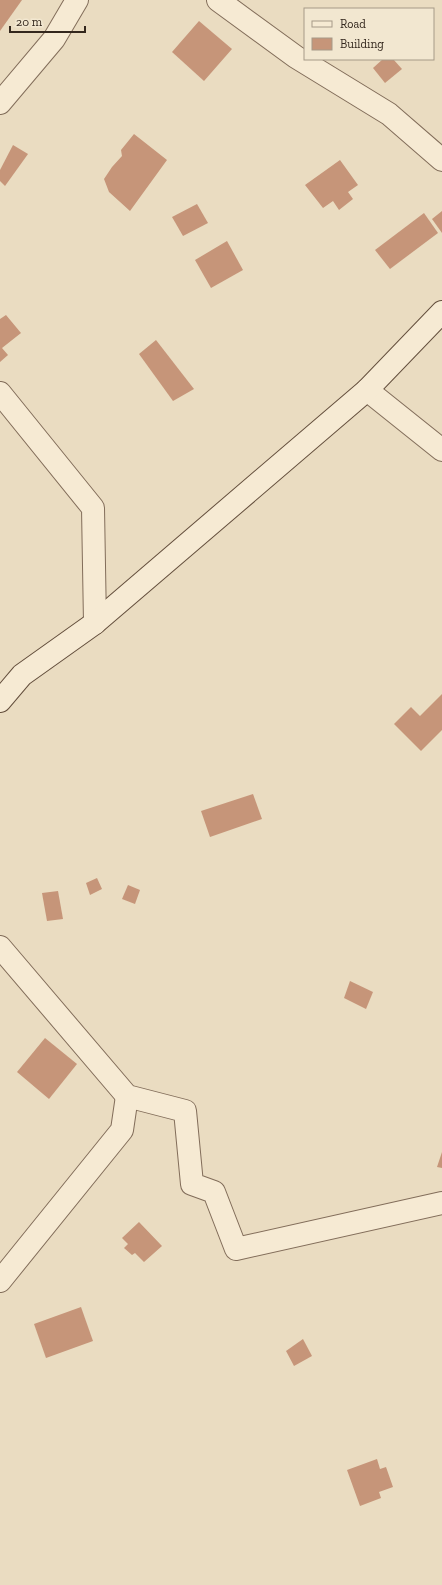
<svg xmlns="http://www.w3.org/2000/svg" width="442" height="1585" font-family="'Zilla Slab',serif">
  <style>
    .building { fill: #c69579 }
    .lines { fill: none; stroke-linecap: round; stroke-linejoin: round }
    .street-casing { stroke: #826d5a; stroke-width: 24 }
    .secondary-casing { stroke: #644f3d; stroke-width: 24 }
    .street { stroke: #f6ead3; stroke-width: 22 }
    .secondary { stroke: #f6ead3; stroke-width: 22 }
  </style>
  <rect width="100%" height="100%" fill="#eadcc1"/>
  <g class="building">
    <path d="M 0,0 L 22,0 L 0,31 Z"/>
    <path d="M 199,21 L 232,49 L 204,81 L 172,52 Z"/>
    <path d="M 383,59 L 393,59 L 402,69 L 385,83 L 373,68 Z"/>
    <path d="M 134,134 L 167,160 L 130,211 L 109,192 L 104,179 L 112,167 L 122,156 L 121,150 Z"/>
    <path d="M 13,145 L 28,154 L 5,186 L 0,181 L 0,170 Z"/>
    <path d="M 340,160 L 358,185 L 348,192 L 353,199 L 339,210 L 333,201 L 323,208 L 305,185 Z"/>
    <path d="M 197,204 L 208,223 L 183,236 L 172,217 Z"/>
    <path d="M 442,211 L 442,233 L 432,219 Z"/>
    <path d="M 424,213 L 438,233 L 390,269 L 375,250 Z"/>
    <path d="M 227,241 L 243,270 L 211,288 L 195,260 Z"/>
    <path d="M 6,315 L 21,333 L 2,348 L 8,355 L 0,362 L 0,319 Z"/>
    <path d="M 156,340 L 194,389 L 173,401 L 139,354 Z"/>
    <path d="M 442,694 L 442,730 L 421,751 L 394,724 L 411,707 L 420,716 Z"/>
    <path d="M 253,794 L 262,819 L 210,837 L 201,811 Z"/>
    <path d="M 97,878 L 102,889 L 90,895 L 86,883 Z"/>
    <path d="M 128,885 L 140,890 L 135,904 L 122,899 Z"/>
    <path d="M 58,891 L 63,919 L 47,921 L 42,893 Z"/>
    <path d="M 350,981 L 373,992 L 366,1009 L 344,998 Z"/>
    <path d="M 45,1038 L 77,1064 L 49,1099 L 17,1072 Z"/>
    <path d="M 442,1152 L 442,1168 L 437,1167 Z"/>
    <path d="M 139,1222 L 162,1246 L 144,1262 L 135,1253 L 132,1255 L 124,1248 L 128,1244 L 122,1238 Z"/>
    <path d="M 81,1307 L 93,1341 L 46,1358 L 34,1324 Z"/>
    <path d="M 303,1339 L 312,1356 L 294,1366 L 286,1351 Z"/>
    <path d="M 377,1459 L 380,1469 L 386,1467 L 393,1487 L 379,1492 L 381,1498 L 360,1506 L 347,1470 Z"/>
  </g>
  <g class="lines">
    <defs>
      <g id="street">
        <path d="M 218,0 L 296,57 L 389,114 L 442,160"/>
        <path d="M 0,103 L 54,39 L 77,0"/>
        <path d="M 367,390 L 442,450"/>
        <path d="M 0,393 L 93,508 L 95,623"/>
        <path d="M 0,947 L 127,1096 L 185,1111 L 192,1184 L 214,1192 L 236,1249 L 442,1203"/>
        <path d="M 0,1281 L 122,1130 L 127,1096"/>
      </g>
      <path id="secondary" d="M 0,701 L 22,675 L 95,623 L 367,390 L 442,312"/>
    </defs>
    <use href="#street" class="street-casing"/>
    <use href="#secondary" class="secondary-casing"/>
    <use href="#street" class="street"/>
    <use href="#secondary" class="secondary"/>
  </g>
  <rect x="304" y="8" width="130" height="52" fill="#f2e7d0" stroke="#a69a88"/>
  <rect x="312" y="21" width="20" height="6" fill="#f6ead3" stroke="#a69a88"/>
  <text x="340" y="28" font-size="12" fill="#33271d">Road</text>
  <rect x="312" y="38" width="20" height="12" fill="#c69579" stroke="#a69a88"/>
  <text x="340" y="48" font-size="12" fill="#33271d">Building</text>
  <path d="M10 26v6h75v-6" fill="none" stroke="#33271d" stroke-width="2"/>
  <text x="16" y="26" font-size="12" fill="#33271d" stroke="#f2e7d0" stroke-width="3" paint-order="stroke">20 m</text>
</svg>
